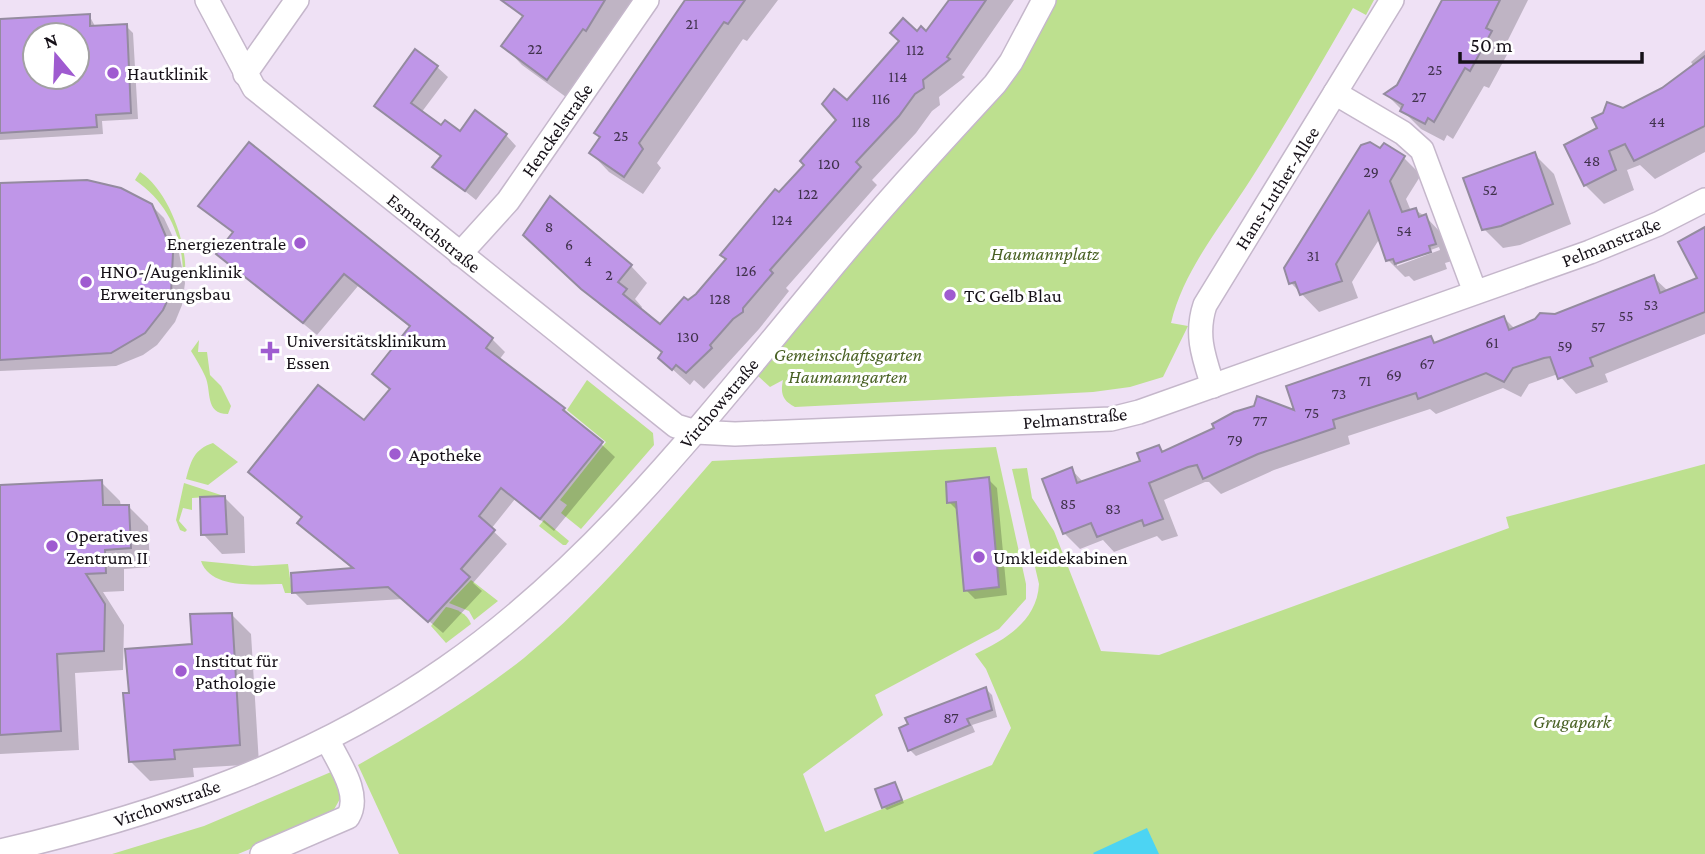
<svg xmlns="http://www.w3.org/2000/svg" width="1705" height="854" font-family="'Crimson Pro',serif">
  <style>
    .green { fill: #bde08f }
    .water { fill: #4cd4f3 }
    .shadow { fill: #0003; fill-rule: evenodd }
    .building { fill: #bf96e8; stroke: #948b9f; stroke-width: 2; fill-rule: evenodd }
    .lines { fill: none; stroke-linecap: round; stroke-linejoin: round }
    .minor-casing { stroke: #c5b7cb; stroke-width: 26 }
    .minor { stroke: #fff; stroke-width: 23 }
    .poi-dot { fill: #9f5bd0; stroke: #fff; stroke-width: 2.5 }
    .labels { text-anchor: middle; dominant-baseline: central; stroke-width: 6; stroke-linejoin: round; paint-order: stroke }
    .number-label { font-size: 16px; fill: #40324c }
    .poi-label { font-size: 19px; fill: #161118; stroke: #fff; text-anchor: start }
    .street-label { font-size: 19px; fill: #161118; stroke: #fff }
    .park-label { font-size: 19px; font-style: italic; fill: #496124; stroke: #fff }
  </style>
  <rect width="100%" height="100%" fill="#efe1f5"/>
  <g class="green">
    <path d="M 1052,0 L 1374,0 L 1366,15 L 1353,8 C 1320,65 1287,123 1251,179 C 1222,225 1184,269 1171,323 L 1188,326 L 1163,377 L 1130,387 L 1093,392 L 795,407 C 783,401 780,394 783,380 L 770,387 L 758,376 L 854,258 L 977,118 Z"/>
    <path d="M 140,172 C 168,190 188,244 185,276 L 183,276 C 183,236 168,203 135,180 Z"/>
    <path d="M 199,340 L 198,352 L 207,352 L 210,375 L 221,386 L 231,406 L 228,414 C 204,414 212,390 205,376 C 201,367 196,359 191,351 Z"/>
    <path d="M 587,380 L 653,433 L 654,445 L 581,529 L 561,513 L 567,505 L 560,500 L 606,442 L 567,410 Z"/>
    <path d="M 213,443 L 238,462 L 208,485 L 186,479 C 191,461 194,449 213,443 Z"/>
    <path d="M 996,447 L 1026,584 L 1026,599 L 999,629 L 875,695 L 883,715 L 803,774 L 825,832 L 992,765 L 1011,728 L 986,669 L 975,654 C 1006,639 1037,621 1039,584 L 1012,469 L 1027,468 L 1032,498 L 1054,531 L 1101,651 L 1159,655 L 1509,528 L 1506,517 L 1705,464 L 1705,854 L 399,854 L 358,765 C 415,733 472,699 524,658 C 594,600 652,530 712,461 Z"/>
    <path d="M 184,483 L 224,496 L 192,498 L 192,510 L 183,508 L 179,521 L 187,530 L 185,532 L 180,530 L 176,520 Z"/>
    <path d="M 544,520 L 569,541 L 566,545 L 563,545 L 539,526 Z"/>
    <path d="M 201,561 L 253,566 L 288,564 L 292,593 L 285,593 L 282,584 C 257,584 211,590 201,561 Z"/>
    <path d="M 471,580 L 498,601 L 474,620 L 469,611 L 449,603 Z"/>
    <path d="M 446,607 C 456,609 467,613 471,624 L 446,643 L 431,626 Z"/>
    <path d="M 331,772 L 341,797 L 331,815 L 238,854 L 112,854 L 204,826 Z"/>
  </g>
  <path class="water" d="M 1147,828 L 1159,854 L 1094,854 L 1093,853 Z"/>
  <g class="shadow">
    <path d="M 545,0 L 638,0 L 566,97 L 522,65 L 504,46 Z"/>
    <path d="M 687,0 L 778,0 L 747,41 L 743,39 L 657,163 L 661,168 L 643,194 L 609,172 L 591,153 Z"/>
    <path d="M 950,0 L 1014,0 L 962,75 L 965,77 L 939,97 L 940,105 L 932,111 L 916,133 L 872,180 L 877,185 L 786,288 L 789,291 L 759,329 L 704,389 L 694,380 L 690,385 L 660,358 L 663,354 L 600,305 L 542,251 L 631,266 L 647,283 L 635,299 L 642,307 L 640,310 L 660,327 L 697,295 L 806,165 L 839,120 L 847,103 L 918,33 L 927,34 Z"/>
    <path d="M 1443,0 L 1528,0 L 1505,46 L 1509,51 L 1489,88 L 1484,86 L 1453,139 L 1447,135 L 1444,141 L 1421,129 L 1387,95 L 1398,86 Z"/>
    <path d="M 89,15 L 96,28 L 126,26 L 133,33 L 138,119 L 102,121 L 103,134 L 0,140 L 0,21 ZM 35,35 L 77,35 L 77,77 L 35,77 Z"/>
    <path d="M 1705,50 L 1705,152 L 1655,179 L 1640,165 L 1627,170 L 1634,190 L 1604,204 L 1585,185 L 1600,129 L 1624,110 L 1663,90 L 1694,66 L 1691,62 Z"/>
    <path d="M 437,67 L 448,77 L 421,113 L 441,127 L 460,133 L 506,135 L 516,146 L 476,200 L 435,167 L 442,157 L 376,106 Z"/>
    <path d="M 1384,145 L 1404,158 L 1421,175 L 1406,199 L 1411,211 L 1415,210 L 1425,216 L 1442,234 L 1452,261 L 1445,263 L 1447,269 L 1414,281 L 1409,276 L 1405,277 L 1388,260 L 1380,238 L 1352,282 L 1358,298 L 1319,312 L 1291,283 ZM 1439,247 L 1440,250 L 1397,266 L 1397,262 Z"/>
    <path d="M 1534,154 L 1554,174 L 1571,224 L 1520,245 L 1503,248 L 1484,229 Z"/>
    <path d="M 0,185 L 151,205 L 164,218 L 178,248 L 185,283 L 182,305 L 175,322 L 157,345 L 143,355 L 116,366 L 0,371 Z"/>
    <path d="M 201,205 L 492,339 L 505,352 L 499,360 L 564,409 L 615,457 L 554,531 L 515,499 L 491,529 L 507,544 L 473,583 L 482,591 L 443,633 L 403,599 L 307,605 L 294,592 L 354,570 L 313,536 L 300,523 L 303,518 L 250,472 L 364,423 L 391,390 L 374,374 L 411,328 L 358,286 L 317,335 L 219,254 L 234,234 Z"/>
    <path d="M 1705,229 L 1705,334 L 1605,374 L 1608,382 L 1576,394 L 1558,374 L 1529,384 L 1521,397 L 1503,388 L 1436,414 L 1430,409 L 1348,436 L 1350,444 L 1274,470 L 1221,494 L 1209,482 L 1205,482 L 1164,500 L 1178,536 L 1162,541 L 1157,536 L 1114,552 L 1103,540 L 1080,549 L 1064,533 L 1071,469 L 1084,483 L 1142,462 L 1159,447 L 1165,453 L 1297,413 L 1430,338 L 1437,344 L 1504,318 L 1515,329 L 1653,277 L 1668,291 L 1700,279 Z"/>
    <path d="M 988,479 L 997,488 L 1007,595 L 975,599 L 966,590 L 958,511 L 949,502 Z"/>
    <path d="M 101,482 L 120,501 L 121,507 L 129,507 L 148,526 L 150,567 L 124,569 L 124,591 L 103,592 L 124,625 L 123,670 L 75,673 L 79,750 L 0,754 L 0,487 Z"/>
    <path d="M 224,497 L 244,517 L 245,553 L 222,554 L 203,534 Z"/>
    <path d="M 231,614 L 251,634 L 259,764 L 193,768 L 194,777 L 150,781 L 130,761 L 130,694 Z"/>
    <path d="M 986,689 L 992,695 L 997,717 L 972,725 L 975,732 L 916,756 L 910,750 Z"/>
    <path d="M 894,784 L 904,803 L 887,810 L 884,807 Z"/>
  </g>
  <g class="building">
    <path d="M 501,0 L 605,0 L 586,31 L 583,29 L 547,80 L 501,46 L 523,16 Z"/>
    <path d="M 685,0 L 745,0 L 728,24 L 724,22 L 639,143 L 643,149 L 624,177 L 589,153 L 600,137 L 594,133 Z"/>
    <path d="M 949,0 L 986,0 L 947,57 L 950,59 L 923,80 L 924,88 L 915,94 L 899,116 L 856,162 L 861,167 L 770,270 L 773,273 L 743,308 L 743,312 L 733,319 L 710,345 L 712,348 L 686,373 L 676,365 L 672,370 L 658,358 L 662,352 L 581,289 L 523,235 L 550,196 L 632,265 L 618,282 L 627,289 L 623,294 L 660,324 L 684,297 L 688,300 L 696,294 L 726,259 L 720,255 L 775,189 L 779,192 L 804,165 L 800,161 L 836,120 L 822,104 L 834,89 L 847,100 L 899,41 L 890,33 L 903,18 L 917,31 L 921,26 L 926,31 Z"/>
    <path d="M 1442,0 L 1500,0 L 1486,28 L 1492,31 L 1470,71 L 1465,68 L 1434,122 L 1428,118 L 1425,124 L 1400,111 L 1403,105 L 1384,94 L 1397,85 Z"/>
    <path d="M 90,14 L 90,26 L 127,24 L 131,113 L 96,115 L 97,127 L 0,133 L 0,19 ZM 35,35 L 77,35 L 77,77 L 35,77 Z"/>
    <path d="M 415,49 L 438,66 L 411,103 L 441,125 L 445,120 L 460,131 L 475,110 L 507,134 L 465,191 L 432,167 L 441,156 L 374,106 Z"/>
    <path d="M 1705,56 L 1705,126 L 1634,161 L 1625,144 L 1609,151 L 1616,170 L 1584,186 L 1564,145 L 1597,128 L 1592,118 L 1603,113 L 1607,102 L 1623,108 L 1662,88 Z"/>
    <path d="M 249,142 L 493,338 L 486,348 L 565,408 L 563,410 L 603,442 L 540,519 L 501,488 L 479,516 L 495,530 L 461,569 L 470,577 L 428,622 L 388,587 L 292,593 L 291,573 L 353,568 L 297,523 L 302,517 L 248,472 L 318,385 L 364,420 L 390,389 L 372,374 L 410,326 L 344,274 L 303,323 L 216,254 L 233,232 L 198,206 Z"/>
    <path d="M 1370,142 L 1380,148 L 1384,143 L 1405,156 L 1390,181 L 1402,212 L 1416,208 L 1419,217 L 1426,214 L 1436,244 L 1429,246 L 1431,252 L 1395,264 L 1393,259 L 1386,261 L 1369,211 L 1336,264 L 1342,281 L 1300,295 L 1295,282 L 1289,284 L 1284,268 L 1361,145 Z"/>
    <path d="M 1535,152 L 1553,204 L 1501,226 L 1482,230 L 1463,178 Z"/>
    <path d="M 87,180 L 121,188 L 152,204 L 173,253 L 171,293 L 163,310 L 145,333 L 111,353 L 0,360 L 0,183 Z"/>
    <path d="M 1705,227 L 1705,312 L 1590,358 L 1593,366 L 1558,379 L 1550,357 L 1544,358 L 1513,368 L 1504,382 L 1486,373 L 1418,399 L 1416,393 L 1333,420 L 1335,428 L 1258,454 L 1203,479 L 1197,465 L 1188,467 L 1149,483 L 1163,519 L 1144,526 L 1142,520 L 1097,537 L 1091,523 L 1063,534 L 1042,479 L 1072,467 L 1077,483 L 1140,461 L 1137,453 L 1159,445 L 1162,452 L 1214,428 L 1212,424 L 1234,412 L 1254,406 L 1257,396 L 1294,410 L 1286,386 L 1431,336 L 1434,343 L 1504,316 L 1509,330 L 1535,319 L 1540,313 L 1555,314 L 1654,275 L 1660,293 L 1697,278 L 1678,242 Z"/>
    <path d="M 989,477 L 999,587 L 964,591 L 956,502 L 947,503 L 946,482 Z"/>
    <path d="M 102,480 L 103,505 L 129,505 L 131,548 L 105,550 L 106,573 L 86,574 L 105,604 L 104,651 L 57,654 L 61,731 L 0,735 L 0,485 Z"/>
    <path d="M 225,496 L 227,534 L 201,535 L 200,497 Z"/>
    <path d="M 232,613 L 240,745 L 174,750 L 175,759 L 129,762 L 123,693 L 129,693 L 125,649 L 192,644 L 190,614 Z"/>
    <path d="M 986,687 L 992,710 L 967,719 L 970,725 L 908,751 L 899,728 L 908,724 L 905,718 Z"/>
    <path d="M 895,782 L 902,800 L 882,808 L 875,789 Z"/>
  </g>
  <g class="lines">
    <defs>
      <g id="minor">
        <path d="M 207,0 L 254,88 L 676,426 L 696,432 L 735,434 L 1111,419 L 1139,412 L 1590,252 L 1658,224 L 1705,200"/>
        <path d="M 245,74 L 297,0"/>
        <path d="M 1335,93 L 1403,133 L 1422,150 L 1475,292"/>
        <path d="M 460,254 L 508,201 L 647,0"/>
        <path d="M 1213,386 C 1204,358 1195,335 1205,305 L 1392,0"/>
        <path d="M 0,851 C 158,815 313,761 446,668 C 593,566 706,419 819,283 C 875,214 935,149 995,84 L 1011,62 L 1044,0"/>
        <path d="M 262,854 L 348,817 C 362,794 338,762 327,739"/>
      </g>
    </defs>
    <use href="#minor" class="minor-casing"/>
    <use href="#minor" class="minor"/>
  </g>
  <g class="poi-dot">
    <circle cx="113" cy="73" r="7"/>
    <circle cx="300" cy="243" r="7"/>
    <circle cx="86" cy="282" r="7"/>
    <circle cx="950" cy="295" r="7"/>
    <path d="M266.5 340.5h7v7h7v7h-7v7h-7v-7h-7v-7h7z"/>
    <circle cx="395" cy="454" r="7"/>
    <circle cx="52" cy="546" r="7"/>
    <circle cx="979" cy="557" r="7"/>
    <circle cx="181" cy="671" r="7"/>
  </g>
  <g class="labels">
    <g class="number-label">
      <text x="692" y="23">21</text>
      <text x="535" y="48">22</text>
      <text x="915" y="49">112</text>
      <text x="1435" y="69">25</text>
      <text x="898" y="76">114</text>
      <text x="1419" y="96">27</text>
      <text x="881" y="98">116</text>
      <text x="861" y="121">118</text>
      <text x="1657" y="121">44</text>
      <text x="621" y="135">25</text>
      <text x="1592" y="160">48</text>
      <text x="829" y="163">120</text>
      <text x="1371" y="171">29</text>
      <text x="1490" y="189">52</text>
      <text x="808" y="193">122</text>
      <text x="782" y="219">124</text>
      <text x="549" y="226">8</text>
      <text x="1404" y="230">54</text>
      <text x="569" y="244">6</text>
      <text x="1313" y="255">31</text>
      <text x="588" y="260">4</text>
      <text x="746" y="270">126</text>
      <text x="609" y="274">2</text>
      <text x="720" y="298">128</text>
      <text x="1651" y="304">53</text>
      <text x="1626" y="315">55</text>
      <text x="1598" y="326">57</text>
      <text x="688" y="336">130</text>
      <text x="1492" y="342">61</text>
      <text x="1565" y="345">59</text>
      <text x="1427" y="363">67</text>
      <text x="1394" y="374">69</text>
      <text x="1365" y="380">71</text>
      <text x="1339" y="393">73</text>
      <text x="1312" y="412">75</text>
      <text x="1260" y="420">77</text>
      <text x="1235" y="439">79</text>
      <text x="1068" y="503">85</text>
      <text x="1113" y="508">83</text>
      <text x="951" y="717">87</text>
    </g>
    <g class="poi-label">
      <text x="127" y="73">Hautklinik</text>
      <text x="286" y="243" text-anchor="end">Energiezentrale</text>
      <text x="100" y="271">HNO-/Augenklinik<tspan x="100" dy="22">Erweiterungsbau</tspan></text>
      <text x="964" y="295">TC Gelb Blau</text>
      <text x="286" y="340">Universitätsklinikum<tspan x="286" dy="22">Essen</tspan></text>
      <text x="409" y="454">Apotheke</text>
      <text x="66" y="535">Operatives<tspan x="66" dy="22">Zentrum II</tspan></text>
      <text x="993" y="557">Umkleidekabinen</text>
      <text x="195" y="660">Institut für<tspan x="195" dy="22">Pathologie</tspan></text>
    </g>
    <g class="street-label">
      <text transform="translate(557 130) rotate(-55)">Henckelstraße</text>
      <text transform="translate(1277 188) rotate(-58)">Hans-Luther-Allee</text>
      <text transform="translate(434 233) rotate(39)">Esmarchstraße</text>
      <text transform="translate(1611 242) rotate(-22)">Pelmanstraße</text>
      <text transform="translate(719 403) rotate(-50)">Virchowstraße</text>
      <text transform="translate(1075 418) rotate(-5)">Pelmanstraße</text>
      <text transform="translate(167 803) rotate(-19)">Virchowstraße</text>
    </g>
    <g class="park-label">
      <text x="1045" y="253">Haumannplatz</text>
      <text x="848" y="354">Gemeinschaftsgarten<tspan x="848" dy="22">Haumanngarten</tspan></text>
      <text x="1572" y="721">Grugapark</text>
    </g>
  </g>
  <g transform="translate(56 56) rotate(341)"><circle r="33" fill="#ffffff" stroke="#a2a0a3" stroke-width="2"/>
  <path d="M0-5L12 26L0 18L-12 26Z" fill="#9f5bd0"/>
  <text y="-10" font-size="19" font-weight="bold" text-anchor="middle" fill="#161118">N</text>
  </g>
  <path d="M1460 52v10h182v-10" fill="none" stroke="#161118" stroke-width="3.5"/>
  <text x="1470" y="52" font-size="21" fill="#161118" stroke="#ffffff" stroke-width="5" paint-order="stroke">50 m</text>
</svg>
